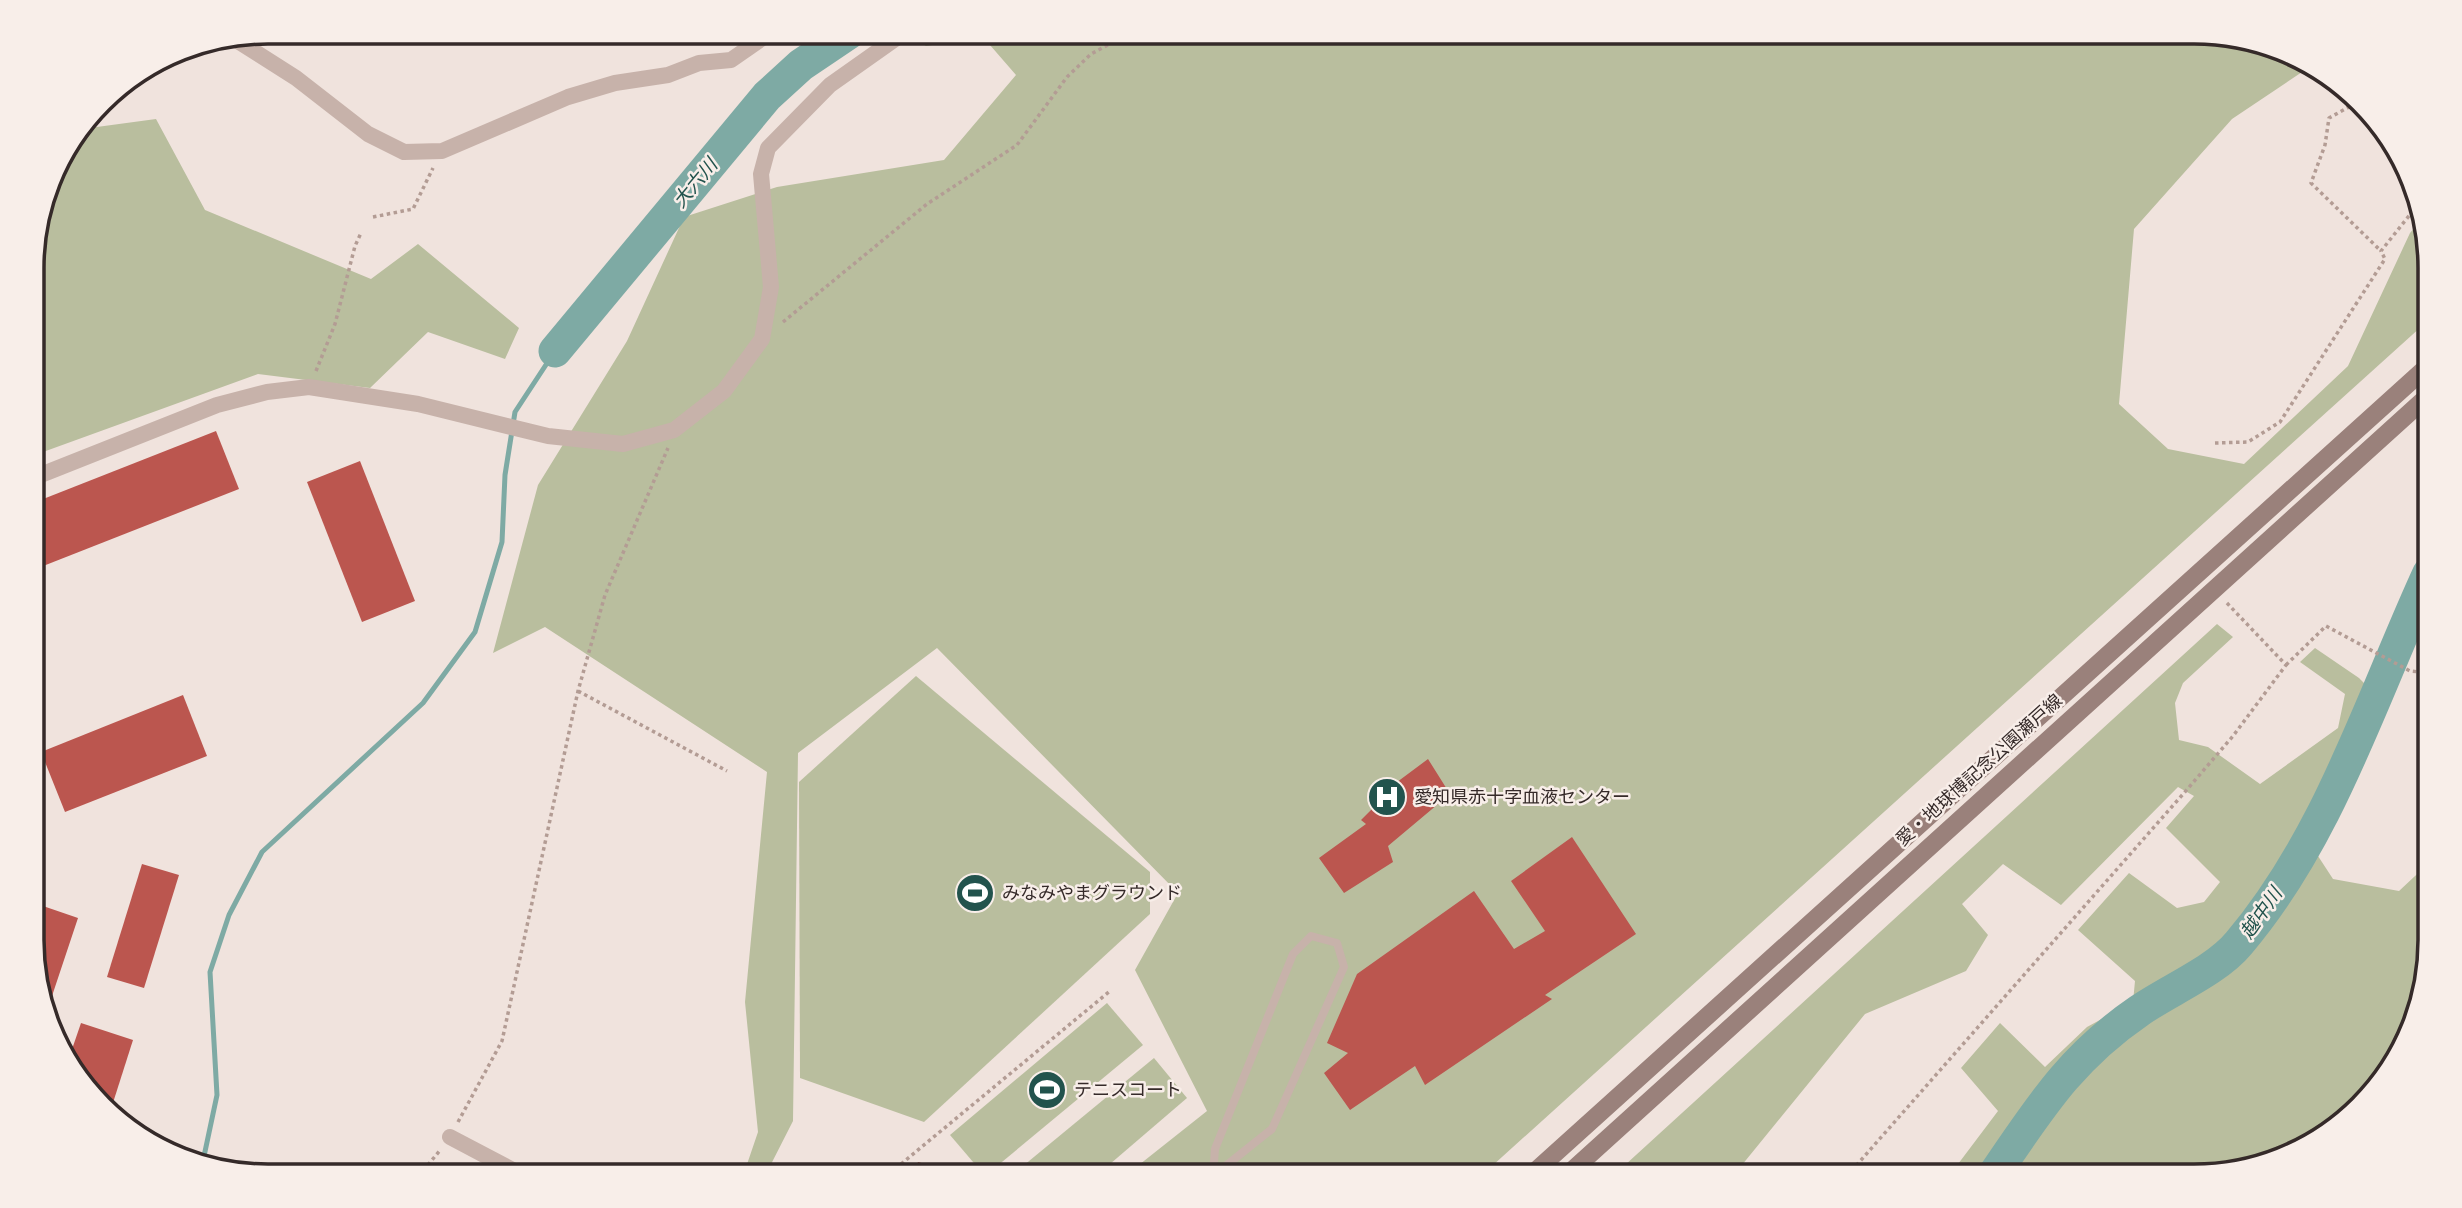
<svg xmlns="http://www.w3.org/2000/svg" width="2462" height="1208" font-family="Rubik,'Noto Sans JP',sans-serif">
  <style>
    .green { fill: #b9be9e }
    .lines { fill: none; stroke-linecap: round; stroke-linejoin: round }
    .stream { stroke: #7eaaa4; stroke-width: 5 }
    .river { stroke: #7eaaa4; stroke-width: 33 }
    .building { fill: #bb564f }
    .path { stroke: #b39c94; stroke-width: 3.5; stroke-dasharray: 3.5 3.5; stroke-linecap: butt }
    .lane { stroke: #c7b2aa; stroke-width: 8 }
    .street { stroke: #c7b2aa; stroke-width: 16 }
    .secondary { stroke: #9a817b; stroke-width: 18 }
    .labels { text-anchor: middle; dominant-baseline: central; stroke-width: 5; stroke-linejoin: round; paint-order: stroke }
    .street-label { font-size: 18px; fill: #352a29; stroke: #f8eee9 }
    .poi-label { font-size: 18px; fill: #352a29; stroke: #f8eee9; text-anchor: start }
    .water-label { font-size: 19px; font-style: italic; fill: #22534d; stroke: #f8eee9 }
    .rim { fill: none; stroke: #352a29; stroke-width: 3.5 }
  </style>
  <rect width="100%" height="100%" fill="#f0e3dd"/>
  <g class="green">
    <path d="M 925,32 L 2194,32 L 2298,56 L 2311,66 L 2232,119 L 2134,229 L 2119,404 L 2168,449 L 2244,464 L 2348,366 L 2410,233 L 2421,220 C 2435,253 2430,292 2422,326 L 1481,1176 L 1125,1176 L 1207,1111 L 1135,970 L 1178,893 L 937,648 L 798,753 L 793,1121 L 765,1176 L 743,1176 L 758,1132 L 745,1002 L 767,772 L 545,627 L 493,653 L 538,485 L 627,341 L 684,217 L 777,187 L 944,160 L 1016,75 L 983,37 L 926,46 L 914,38 Z"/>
    <path d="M 156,119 L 205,210 L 371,279 L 418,244 L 519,328 L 505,359 L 428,332 L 370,388 L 258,374 L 32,456 L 32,252 L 56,164 L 82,129 Z"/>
    <path d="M 2217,624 L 2233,637 L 2183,683 L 2175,703 L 2179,740 L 2208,747 L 2260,784 L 2338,728 L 2345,694 L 2300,662 L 2315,648 L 2359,678 L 2371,690 L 2303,833 L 2333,879 L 2399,891 L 2430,862 L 2430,941 L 2406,1044 L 2325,1137 L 2209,1176 L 1949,1176 L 1998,1111 L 1961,1068 L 2000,1023 L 2045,1067 L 2087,1027 L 2133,1002 L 2135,981 L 2078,930 L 2129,873 L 2177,908 L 2204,902 L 2220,882 L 2166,828 L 2194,796 L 2178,787 L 2061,905 L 2003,864 L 1962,904 L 1988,935 L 1966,971 L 1865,1014 L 1733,1176 L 1613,1176 Z"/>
    <path d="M 916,676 L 1150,872 L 1150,914 L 924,1122 L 800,1078 L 799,782 Z"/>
    <path d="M 1107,1003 L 1143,1045 L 985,1176 L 950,1135 Z"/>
    <path d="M 1154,1058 L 1187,1098 L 1096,1176 L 1011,1176 Z"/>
  </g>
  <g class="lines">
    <path class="stream" d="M 203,1161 L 217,1095 L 210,972 L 229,915 L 262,852 L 423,703 L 475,632 L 502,542 L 505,475 L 515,412 L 555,351"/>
    <g class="river">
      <path d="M 555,351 L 767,96 L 801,65 L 850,32"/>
      <path d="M 1993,1176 C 2039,1109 2070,1058 2139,1011 C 2169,990 2216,971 2239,943 C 2329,837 2372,697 2429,573"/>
    </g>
  </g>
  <g class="building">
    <path d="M 216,431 L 239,489 L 33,570 L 33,503 Z"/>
    <path d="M 360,461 L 415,601 L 362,622 L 307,482 Z"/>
    <path d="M 183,695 L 207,756 L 65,812 L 41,752 Z"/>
    <path d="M 1428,759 L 1450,794 L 1388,846 L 1393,862 L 1344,893 L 1319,858 L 1366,824 L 1361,820 L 1376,805 L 1377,797 Z"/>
    <path d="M 1572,837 L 1636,934 L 1545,995 L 1552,999 L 1425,1085 L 1415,1066 L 1350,1110 L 1324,1073 L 1348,1053 L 1327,1043 L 1357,974 L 1474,891 L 1514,949 L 1545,931 L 1511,881 Z"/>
    <path d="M 142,864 L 179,875 L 144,988 L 107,977 Z"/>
    <path d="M 43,906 L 78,918 L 50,1002 L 46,1000 L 34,971 L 34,935 Z"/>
    <path d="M 81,1023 L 133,1040 L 111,1109 L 80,1084 L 69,1058 Z"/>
    <path d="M 918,1162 L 958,1173 L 957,1176 L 913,1176 Z"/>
  </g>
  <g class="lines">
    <g class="path">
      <path d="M 2356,103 L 2329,118 L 2325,145 L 2311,183 L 2381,251"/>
      <path d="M 373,217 L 413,209 L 433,168"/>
      <path d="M 783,322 L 927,204 L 1017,145 L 1067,77 L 1091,54 L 1117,40 L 1153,32"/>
      <path d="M 316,371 L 335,324 L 355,246 L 361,233"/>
      <path d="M 2215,443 L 2248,442 L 2280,422 L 2385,259 L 2381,251 L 2416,207"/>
      <path d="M 2286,665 L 2326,626 L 2410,671 L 2430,673"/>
      <path d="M 578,691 L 727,771"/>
      <path d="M 458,1122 L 502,1041 L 578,691 L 605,595 L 668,448"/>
      <path d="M 901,1164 L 1110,991"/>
      <path d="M 419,1176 L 441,1149"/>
      <path d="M 1847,1176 L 2184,793 L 2233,736 L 2286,665 L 2225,601"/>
    </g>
    <g class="lane">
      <path d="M 1311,936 L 1337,943 L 1344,967 L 1272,1129 L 1213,1176 L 1215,1149 L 1293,954 Z"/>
      <path d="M 890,1176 L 891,1172"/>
    </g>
    <g class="street">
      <path d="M 233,38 L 296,78 L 368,134 L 404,152 L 442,151 L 568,97 L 615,83 L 668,75 L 699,63 L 731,60 L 771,32"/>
      <path d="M 33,478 L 217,405 L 267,392 L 309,387 L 418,404 L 548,436 L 623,444 L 674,430 L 724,391 L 762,339 L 771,287 L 761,174 L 768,148 L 830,85 L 905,32"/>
      <path d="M 450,1137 L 524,1176"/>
    </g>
    <g class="secondary">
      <path d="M 1530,1176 L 2429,365"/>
      <path d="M 1566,1176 L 2429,395"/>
    </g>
  </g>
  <defs>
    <symbol id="hospital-disc" viewBox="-11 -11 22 22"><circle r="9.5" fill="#22534d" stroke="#f8eee9"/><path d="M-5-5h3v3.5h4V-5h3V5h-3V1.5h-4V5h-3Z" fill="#fff"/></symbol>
    <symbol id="stadium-disc" viewBox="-11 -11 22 22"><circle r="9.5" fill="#22534d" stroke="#f8eee9"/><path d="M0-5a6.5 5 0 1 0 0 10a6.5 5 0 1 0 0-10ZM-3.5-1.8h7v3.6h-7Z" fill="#fff"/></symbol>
  </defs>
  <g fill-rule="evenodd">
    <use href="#hospital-disc" x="1365" y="775" width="44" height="44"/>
    <use href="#stadium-disc" x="953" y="871" width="44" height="44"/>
    <use href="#stadium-disc" x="1025" y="1068" width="44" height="44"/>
  </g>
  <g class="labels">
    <g class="street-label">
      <text transform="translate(1979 770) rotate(-42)">愛・地球博記念公園瀬戸線</text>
    </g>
    <g class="poi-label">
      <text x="1414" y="797">愛知県赤十字血液センター</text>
      <text x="1002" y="893">みなみやまグラウンド</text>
      <text x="1074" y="1090">テニスコート</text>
    </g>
    <g class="water-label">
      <text transform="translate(695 183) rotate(-50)">大六川</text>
      <text transform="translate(2261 913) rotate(-55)">越中川</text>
    </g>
  </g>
  <path d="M0 0H2462V1208H0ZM268 44H2194A224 224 0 0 1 2418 268V940A224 224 0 0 1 2194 1164H268A224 224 0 0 1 44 940V268A224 224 0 0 1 268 44Z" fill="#f8eee9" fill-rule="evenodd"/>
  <path class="rim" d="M268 44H2194A224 224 0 0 1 2418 268V940A224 224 0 0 1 2194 1164H268A224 224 0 0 1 44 940V268A224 224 0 0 1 268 44Z"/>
</svg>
